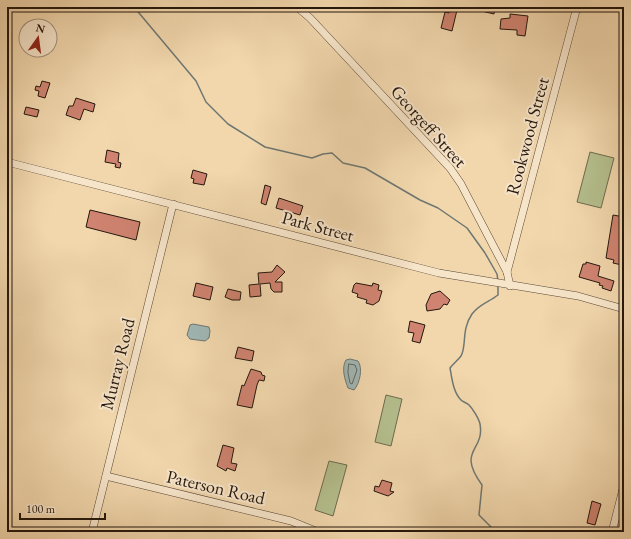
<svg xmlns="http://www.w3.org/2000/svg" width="631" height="539" font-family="'EB Garamond',serif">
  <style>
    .green { fill: #b5bf8e; stroke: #6c6b4e }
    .water { fill: #a0b7b5; stroke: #6e7772 }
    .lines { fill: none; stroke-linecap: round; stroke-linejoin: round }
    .shore { stroke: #626761; stroke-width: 1 }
    .stream { stroke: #6e7772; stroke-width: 1.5 }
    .building { fill: #cf8370; stroke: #24170d }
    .minor-casing { stroke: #584735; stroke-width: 8 }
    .minor { stroke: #f7e5ca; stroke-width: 7 }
    .labels { text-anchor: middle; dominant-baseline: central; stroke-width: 4; stroke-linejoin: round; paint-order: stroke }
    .street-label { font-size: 18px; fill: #24170d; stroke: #f7e5ca }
  </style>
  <rect width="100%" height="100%" fill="#f2d7ad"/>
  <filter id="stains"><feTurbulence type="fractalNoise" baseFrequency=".005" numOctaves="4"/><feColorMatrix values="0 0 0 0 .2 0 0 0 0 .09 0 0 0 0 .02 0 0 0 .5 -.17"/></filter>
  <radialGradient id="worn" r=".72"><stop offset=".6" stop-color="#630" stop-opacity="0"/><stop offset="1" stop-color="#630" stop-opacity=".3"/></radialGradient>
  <g class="green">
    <path d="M 590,152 L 614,158 L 601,208 L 577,202 Z"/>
    <path d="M 386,395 L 402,399 L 391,446 L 375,442 Z"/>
    <path d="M 329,461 L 347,465 L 333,516 L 315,510 Z"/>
  </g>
  <g class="water">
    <path d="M 193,324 L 209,327 L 210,331 L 209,338 L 205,341 L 190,339 L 187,335 L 190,325 Z"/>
    <path d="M 350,359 L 358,361 C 363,368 360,383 354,390 L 348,388 C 345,380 341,368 346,360 Z"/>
  </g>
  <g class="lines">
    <path class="shore" d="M 349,364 L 355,365 L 357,370 L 352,384 L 350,383 L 348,373 Z"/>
    <g class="stream">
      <path d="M 134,7 L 196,81 L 206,102 L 228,124 L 265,147 L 312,158 L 323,154 L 332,153 L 343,163 L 365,168 L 420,200 L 438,208 L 467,228 L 485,253 L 497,274 L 498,281"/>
      <path d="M 496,532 L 479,515 L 482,485 C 456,449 485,452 480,424 C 479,419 473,409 469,405 C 467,403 463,402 461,400 C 453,392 452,378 450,368 C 453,364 458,360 461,356 C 467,345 461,330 472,314 C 479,304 489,302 498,295 L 498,285"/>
    </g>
  </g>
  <g class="building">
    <path d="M 473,7 L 495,7 L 494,14 L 473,9 Z"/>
    <path d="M 450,9 L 457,10 L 452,31 L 441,28 L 445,12 L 449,13 Z"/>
    <path d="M 510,14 L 528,16 L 525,36 L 517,35 L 517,30 L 500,29 L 501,19 L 510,18 Z"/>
    <path d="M 42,81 L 50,83 L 45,98 L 38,96 L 39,91 L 35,90 L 36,86 L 40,87 Z"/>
    <path d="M 76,98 L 95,104 L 93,112 L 84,109 L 80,120 L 66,115 L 69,106 L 73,106 Z"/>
    <path d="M 26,107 L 39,110 L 37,117 L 24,114 Z"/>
    <path d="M 107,150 L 119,153 L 118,162 L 121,163 L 120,168 L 115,167 L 116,164 L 105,162 Z"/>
    <path d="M 193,170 L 207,174 L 204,185 L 193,183 L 194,179 L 191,178 Z"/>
    <path d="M 265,185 L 271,187 L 266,205 L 261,203 Z"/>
    <path d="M 279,198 L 303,206 L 300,215 L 276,208 Z"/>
    <path d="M 90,210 L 140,222 L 136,240 L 86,227 Z"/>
    <path d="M 613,215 L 624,217 L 624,256 L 622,265 L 613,263 L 614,260 L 606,258 Z"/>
    <path d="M 586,262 L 600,266 L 598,276 L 614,281 L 611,291 L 602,288 L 603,286 L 599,285 L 600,283 L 579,277 L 583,264 L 586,264 Z"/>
    <path d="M 277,265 L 285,272 L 275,282 L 282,282 L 282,292 L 274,292 L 271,289 L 270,283 L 260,284 L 261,296 L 250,297 L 249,285 L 259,284 L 258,273 L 272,272 Z"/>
    <path d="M 196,283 L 213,287 L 210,300 L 193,296 Z"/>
    <path d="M 356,283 L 372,286 L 373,283 L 379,285 L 378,290 L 382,291 L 379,301 L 373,305 L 366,303 L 367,300 L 357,297 L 358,294 L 352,292 L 354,285 Z"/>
    <path d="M 228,289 L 241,292 L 240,300 L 232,300 L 225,297 Z"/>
    <path d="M 440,291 L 450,300 L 447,305 L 444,304 L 440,309 L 427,311 L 426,305 L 431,294 Z"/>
    <path d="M 410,321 L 425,325 L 420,343 L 412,341 L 414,333 L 408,332 Z"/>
    <path d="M 238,347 L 254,351 L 252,361 L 235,358 Z"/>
    <path d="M 251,369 L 261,372 L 262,375 L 265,376 L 264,381 L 259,380 L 257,385 L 252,408 L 237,405 L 242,385 L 244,386 Z"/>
    <path d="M 223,445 L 234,448 L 231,463 L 237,464 L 235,471 L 227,468 L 226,471 L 217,466 Z"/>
    <path d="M 382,480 L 392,483 L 390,491 L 394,492 L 388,496 L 374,491 L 375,486 L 379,487 Z"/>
    <path d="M 592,501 L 601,504 L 595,525 L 587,523 Z"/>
  </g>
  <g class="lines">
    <defs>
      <g id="minor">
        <path d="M 297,7 L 310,18 L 450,168 L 461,184 L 507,272 L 510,286"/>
        <path d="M 7,162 L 439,273 L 578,296 L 624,309"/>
        <path d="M 507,272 L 577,7"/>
        <path d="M 106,476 L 291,521 L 318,532"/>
        <path d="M 92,532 L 173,204"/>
        <path d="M 612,532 L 624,485"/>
      </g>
    </defs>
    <use href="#minor" class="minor-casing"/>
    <use href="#minor" class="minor"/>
  </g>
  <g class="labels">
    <g class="street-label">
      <text transform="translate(429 126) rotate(48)">Georgeff Street</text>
      <text transform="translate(527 136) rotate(-75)">Rookwood Street</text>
      <text transform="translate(318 226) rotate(15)">Park Street</text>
      <text transform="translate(117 364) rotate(-76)">Murray Road</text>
      <text transform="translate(216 487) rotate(13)">Paterson Road</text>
    </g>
  </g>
  <rect width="631" height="539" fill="none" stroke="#f2d7ad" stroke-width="24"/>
  <rect x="8" y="8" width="615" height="523" fill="none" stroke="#24170d" stroke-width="2"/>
  <rect x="12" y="12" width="607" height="515" fill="none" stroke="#24170d"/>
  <g transform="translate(38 38) rotate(14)"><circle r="19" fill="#f7e5ca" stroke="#a3937e"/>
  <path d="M0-3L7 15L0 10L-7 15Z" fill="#8f2418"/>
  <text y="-6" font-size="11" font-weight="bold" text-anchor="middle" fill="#24170d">N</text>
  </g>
  <path d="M20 513v6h85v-6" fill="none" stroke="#24170d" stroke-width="2"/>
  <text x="26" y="513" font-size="12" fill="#24170d" stroke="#f7e5ca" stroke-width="3" paint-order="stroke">100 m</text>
  <rect width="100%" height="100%" filter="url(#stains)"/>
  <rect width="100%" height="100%" fill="url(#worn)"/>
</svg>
